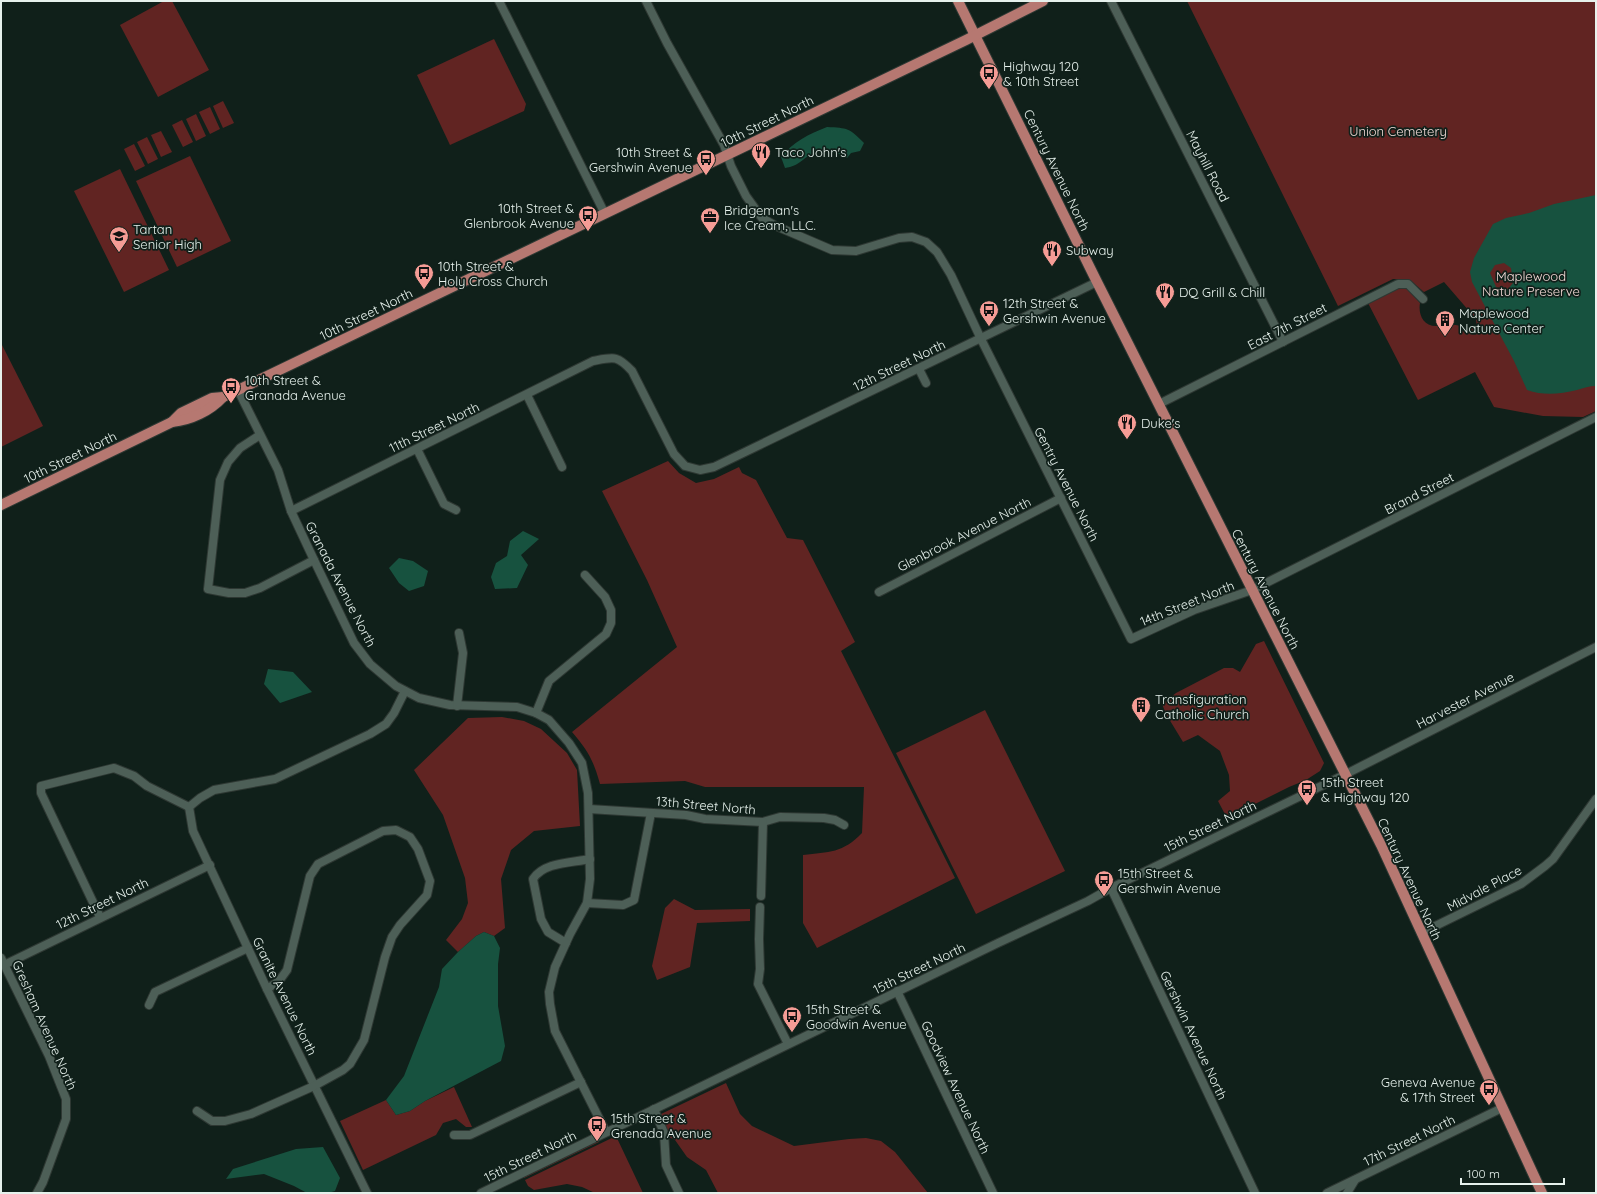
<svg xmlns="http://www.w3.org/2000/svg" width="1597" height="1194" font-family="Quicksand,sans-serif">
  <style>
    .green { fill: #612422 }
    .water { fill: #17523f; fill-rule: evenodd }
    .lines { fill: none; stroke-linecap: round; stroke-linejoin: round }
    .minor-casing { stroke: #2e3833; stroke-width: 10 }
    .major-casing { stroke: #2e3833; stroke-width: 12 }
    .minor { stroke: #4d5f57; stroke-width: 8 }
    .major { stroke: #b67871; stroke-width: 10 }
    .labels { text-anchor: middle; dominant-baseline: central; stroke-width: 3.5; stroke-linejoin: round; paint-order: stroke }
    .poi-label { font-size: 13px; fill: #e6f1ec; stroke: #10201a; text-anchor: start }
    .street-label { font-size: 13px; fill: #e6f1ec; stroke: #10201a }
    .park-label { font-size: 13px; fill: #f4dbd8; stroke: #10201a }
  </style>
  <rect width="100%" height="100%" fill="#10201a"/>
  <g class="green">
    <path d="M 164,1 L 172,1 L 209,70 L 158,97 L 120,25 Z"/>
    <path d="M 1187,1 L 1596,1 L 1596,411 L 1583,417 L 1543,416 L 1494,407 L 1475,372 L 1418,400 L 1368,303 L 1399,288 L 1407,289 L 1420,303 C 1418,314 1423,326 1436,326 C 1441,326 1444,323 1448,324 C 1458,325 1468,327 1477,329 L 1476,319 L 1444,282 L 1424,292 L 1410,280 L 1393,279 L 1338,306 Z"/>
    <path d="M 494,39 L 526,104 L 524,111 L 450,145 L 417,75 Z"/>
    <path d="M 223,101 L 234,123 L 223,128 L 213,106 Z"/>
    <path d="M 210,107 L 220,129 L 210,134 L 199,112 Z"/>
    <path d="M 196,114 L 206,136 L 196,141 L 186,119 Z"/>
    <path d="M 182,120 L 193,142 L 183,147 L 172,125 Z"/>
    <path d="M 161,131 L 172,152 L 161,157 L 151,135 Z"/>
    <path d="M 147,137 L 158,159 L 148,164 L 137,142 Z"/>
    <path d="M 134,144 L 145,166 L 135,171 L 124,149 Z"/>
    <path d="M 190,156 L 231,241 L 177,267 L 136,181 Z"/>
    <path d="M 120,169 L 169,270 L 124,292 L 74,191 Z"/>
    <path d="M 1,343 L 43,426 L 1,447 Z"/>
    <path d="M 668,461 L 679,473 L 696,483 L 714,479 L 739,467 L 742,473 L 756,480 L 787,538 L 803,540 L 855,642 L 841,651 L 955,878 L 817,948 L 803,923 L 803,855 C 829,852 843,853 862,833 L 864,787 L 705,787 L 685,781 L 600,784 C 593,759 588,751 572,732 L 677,647 L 647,580 L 602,491 Z"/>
    <path d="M 1264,641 L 1324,763 L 1320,771 L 1306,780 L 1289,787 L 1227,818 L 1218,801 L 1230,791 L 1229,775 L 1220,751 L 1198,735 L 1183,742 L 1166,714 L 1162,704 L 1176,693 L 1224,668 L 1233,668 L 1240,672 L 1256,644 Z"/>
    <path d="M 985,710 L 1065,871 L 976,914 L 896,753 Z"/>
    <path d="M 502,717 L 524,721 L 541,729 L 567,753 L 577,770 L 580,826 L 534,831 L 511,850 L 501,879 L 505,928 L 494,936 L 484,932 L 476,936 L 458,952 L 446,940 L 462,919 L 468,903 L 465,878 L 443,815 L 414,770 L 468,718 Z"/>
    <path d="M 674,899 L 695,910 L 750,909 L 750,921 L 697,923 L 690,967 L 657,980 L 652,966 L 665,908 Z"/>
    <path d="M 726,1083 L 740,1114 L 752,1126 L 794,1146 L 849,1139 L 866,1138 L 881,1141 L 895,1152 L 928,1193 L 718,1193 L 706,1170 L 687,1157 L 675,1140 L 669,1137 L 661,1114 Z"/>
    <path d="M 454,1087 L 472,1127 L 466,1127 L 456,1119 L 443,1123 L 436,1135 L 363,1170 L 340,1121 L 386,1100 L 396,1115 L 410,1111 L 425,1101 Z"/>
    <path d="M 616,1136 L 643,1193 L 595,1193 L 582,1187 L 567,1184 L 534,1190 L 528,1186 L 525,1180 Z"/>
    <path d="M 599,1141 L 599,1142 L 524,1178 L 524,1177 Z"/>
  </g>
  <g class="water">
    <path d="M 827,127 C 848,128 849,128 864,143 L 860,151 L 851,153 L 847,158 C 837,152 825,149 813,154 C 802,158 800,166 785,168 L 781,157 C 793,142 809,134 827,127 Z"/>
    <path d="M 1596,195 L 1596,386 C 1589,386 1584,388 1577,390 C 1560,394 1544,396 1527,390 L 1514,361 L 1472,282 L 1470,272 L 1474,258 L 1493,224 L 1506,218 L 1529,213 L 1554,204 ZM 1504,263 L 1511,268 L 1513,283 L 1508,289 L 1502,290 L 1496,287 L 1490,273 L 1495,265 Z"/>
    <path d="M 523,531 L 539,539 L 521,555 L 528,565 L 517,588 L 495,589 L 491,577 L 496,563 L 507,556 L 510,541 Z"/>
    <path d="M 399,558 L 413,561 L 428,571 L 424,586 L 409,591 L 399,583 L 389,568 Z"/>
    <path d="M 268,669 L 293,672 L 312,692 L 280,703 L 264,684 Z"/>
    <path d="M 484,932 L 494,936 L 500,948 L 498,964 L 498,1006 L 505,1046 L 501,1061 L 425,1101 L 410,1111 L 396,1115 L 386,1100 L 404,1076 L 439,987 L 442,969 L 458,952 L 476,936 Z"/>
    <path d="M 323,1147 L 340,1178 L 335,1191 L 328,1193 L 307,1193 L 294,1186 L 264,1174 L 226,1179 L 233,1169 L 296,1149 Z"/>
  </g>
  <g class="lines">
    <defs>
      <g id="minor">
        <path d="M 499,1 L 605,214"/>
        <path d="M 646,1 L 667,43 L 724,145 L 731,166 L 746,196 L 762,218 L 776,226 L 832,250 L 856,251 L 899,238 L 912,237 L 926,242 L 937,252 L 951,275 L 981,339 L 1131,639 L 1194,610 L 1252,590 L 1596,417"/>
        <path d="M 1111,1 L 1283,342"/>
        <path d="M 919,369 L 926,383"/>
        <path d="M 238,390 L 278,470 L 291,511 L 314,560 L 354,643 L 370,664 L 396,686 L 419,698 L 450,705 L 517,707 L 536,713 L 549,720 L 569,743 L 582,763 L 588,793 L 590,879 L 587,903 L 570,934 L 555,967 L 549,992 L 550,1004 L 555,1031 L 606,1132"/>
        <path d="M 527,395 L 562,467"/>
        <path d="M 1159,404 L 1398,284 L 1408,284 L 1423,299"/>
        <path d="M 260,435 L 240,448 L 228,462 L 220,480 L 208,589 L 229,593 L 245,593 L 260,588 L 314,560"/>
        <path d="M 417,449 L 444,504 L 456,510"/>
        <path d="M 291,511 L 593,361 C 614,357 617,355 632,371 L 674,454 L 685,466 L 700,470 L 714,467 L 1097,282"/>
        <path d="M 879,592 L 1061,498"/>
        <path d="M 457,706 L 463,653 L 459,633"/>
        <path d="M 536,713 L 549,681 L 606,634 L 611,623 L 611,610 L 605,597 L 585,575"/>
        <path d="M 189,807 L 193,831 L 267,989 L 367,1193"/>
        <path d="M 589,809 L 686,815 L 705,819 L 763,822 L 780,817 L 824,818 L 835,820 L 844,825"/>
        <path d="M 1111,888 L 1255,1193"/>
        <path d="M 761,896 L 763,822"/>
        <path d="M 587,903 L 623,905 L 634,900 L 651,813"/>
        <path d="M 760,907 L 759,939 L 760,969 L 758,984 L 788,1044"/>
        <path d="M 100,917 L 41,793 L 41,786 L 114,768 L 134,776 L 147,786 L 189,807 L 200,798 L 214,790 L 275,779 L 370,734 L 386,724 L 394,713 L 405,691"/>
        <path d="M 1421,933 L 1521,884 L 1545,866 L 1553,859 L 1596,799"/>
        <path d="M 566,943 L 548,932 L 541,919 L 533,879 C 544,862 571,863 590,859"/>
        <path d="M 1,958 L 49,1056 L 66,1099 L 66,1119 L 43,1182 L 37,1193"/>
        <path d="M 4,965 L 210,865"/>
        <path d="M 897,991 L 993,1193"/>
        <path d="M 149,1005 L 155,992 L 248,948"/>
        <path d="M 654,1109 L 664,1133 L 666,1165 L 679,1193"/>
        <path d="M 197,1111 L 212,1121 L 225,1121 L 251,1114 L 314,1086 L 343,1070 L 350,1064 L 364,1040 L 385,957 L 392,937 L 400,925 L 427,895 L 430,881 L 418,849 L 410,837 L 396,830 L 383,831 L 318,864 L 310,876 L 287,970 L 279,981 L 267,989"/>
        <path d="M 454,1135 L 470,1135 L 581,1082"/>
        <path d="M 481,1193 L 998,943 L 1088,901 L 1111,888 L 1346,774 L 1596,647"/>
        <path d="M 1327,1193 L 1502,1108"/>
        <path d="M 1347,1193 L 1355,1180"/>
      </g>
      <g id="major">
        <path d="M 958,1 L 1097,282 L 1381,845 L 1542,1193"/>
        <path d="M 172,422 L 181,413 L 212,398 L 223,397 L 238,390 L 966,40 L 1043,1"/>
        <path d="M 1,505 L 172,422 C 191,420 210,411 223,397"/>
      </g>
    </defs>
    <use href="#minor" class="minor-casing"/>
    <use href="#major" class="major-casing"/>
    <use href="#minor" class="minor"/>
    <use href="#major" class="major"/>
  </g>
  <defs>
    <symbol id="bus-pin" viewBox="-11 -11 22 30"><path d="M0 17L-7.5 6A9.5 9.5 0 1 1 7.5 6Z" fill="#f59c95" stroke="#10201a"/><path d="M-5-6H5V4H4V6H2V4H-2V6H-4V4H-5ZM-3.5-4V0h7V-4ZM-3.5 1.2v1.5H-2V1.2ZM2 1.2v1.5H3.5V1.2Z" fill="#111"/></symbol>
    <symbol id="restaurant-pin" viewBox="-11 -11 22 30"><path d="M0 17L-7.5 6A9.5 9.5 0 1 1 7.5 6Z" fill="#f59c95" stroke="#10201a"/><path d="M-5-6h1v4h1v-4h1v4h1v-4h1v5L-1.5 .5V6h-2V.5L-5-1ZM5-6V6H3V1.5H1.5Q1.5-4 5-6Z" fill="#111"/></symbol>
    <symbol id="office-pin" viewBox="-11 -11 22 30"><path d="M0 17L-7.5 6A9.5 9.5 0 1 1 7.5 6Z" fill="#f59c95" stroke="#10201a"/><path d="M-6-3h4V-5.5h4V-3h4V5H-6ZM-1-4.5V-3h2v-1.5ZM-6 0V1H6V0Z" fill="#111"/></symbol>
    <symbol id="school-pin" viewBox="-11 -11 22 30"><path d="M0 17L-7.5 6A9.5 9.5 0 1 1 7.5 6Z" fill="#f59c95" stroke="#10201a"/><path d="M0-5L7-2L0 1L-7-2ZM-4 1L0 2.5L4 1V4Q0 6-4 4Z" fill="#111"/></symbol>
    <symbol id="building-pin" viewBox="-11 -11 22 30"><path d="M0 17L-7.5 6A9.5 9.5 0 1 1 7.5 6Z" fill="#f59c95" stroke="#10201a"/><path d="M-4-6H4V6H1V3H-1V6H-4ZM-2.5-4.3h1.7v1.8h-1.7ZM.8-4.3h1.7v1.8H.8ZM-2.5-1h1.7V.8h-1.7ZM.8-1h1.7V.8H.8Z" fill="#111"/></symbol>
  </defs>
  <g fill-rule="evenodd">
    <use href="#bus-pin" x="978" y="62" width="22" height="30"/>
    <use href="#restaurant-pin" x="750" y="141" width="22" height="30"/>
    <use href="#bus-pin" x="695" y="148" width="22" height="30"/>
    <use href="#bus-pin" x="577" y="204" width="22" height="30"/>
    <use href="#office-pin" x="699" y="206" width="22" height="30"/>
    <use href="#school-pin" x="108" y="225" width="22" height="30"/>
    <use href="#restaurant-pin" x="1041" y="239" width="22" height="30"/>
    <use href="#bus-pin" x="413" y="262" width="22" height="30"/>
    <use href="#restaurant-pin" x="1154" y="281" width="22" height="30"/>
    <use href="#bus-pin" x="978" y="299" width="22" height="30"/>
    <use href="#building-pin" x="1434" y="309" width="22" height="30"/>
    <use href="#bus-pin" x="220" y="376" width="22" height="30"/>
    <use href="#restaurant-pin" x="1116" y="412" width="22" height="30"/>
    <use href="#building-pin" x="1130" y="695" width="22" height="30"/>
    <use href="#bus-pin" x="1296" y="778" width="22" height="30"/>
    <use href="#bus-pin" x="1093" y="869" width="22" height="30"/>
    <use href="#bus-pin" x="781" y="1005" width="22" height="30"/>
    <use href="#bus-pin" x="1478" y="1078" width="22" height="30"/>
    <use href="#bus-pin" x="586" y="1114" width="22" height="30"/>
  </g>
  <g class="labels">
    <g class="poi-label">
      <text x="1003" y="66">Highway 120<tspan x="1003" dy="15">&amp; 10th Street</tspan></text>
      <text x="692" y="152" text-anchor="end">10th Street &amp;<tspan x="692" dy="15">Gershwin Avenue</tspan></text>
      <text x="775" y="152">Taco John's</text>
      <text x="574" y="208" text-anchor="end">10th Street &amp;<tspan x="574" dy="15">Glenbrook Avenue</tspan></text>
      <text x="724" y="210">Bridgeman's<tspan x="724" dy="15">Ice Cream, LLC.</tspan></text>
      <text x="133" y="229">Tartan<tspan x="133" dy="15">Senior High</tspan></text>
      <text x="1066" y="250">Subway</text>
      <text x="438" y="266">10th Street &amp;<tspan x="438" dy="15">Holy Cross Church</tspan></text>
      <text x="1179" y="292">DQ Grill &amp; Chill</text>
      <text x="1003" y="303">12th Street &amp;<tspan x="1003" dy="15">Gershwin Avenue</tspan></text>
      <text x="1459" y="313">Maplewood<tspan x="1459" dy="15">Nature Center</tspan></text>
      <text x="245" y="380">10th Street &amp;<tspan x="245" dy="15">Granada Avenue</tspan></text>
      <text x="1141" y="423">Duke's</text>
      <text x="1155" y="699">Transfiguration<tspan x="1155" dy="15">Catholic Church</tspan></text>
      <text x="1321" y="782">15th Street<tspan x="1321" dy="15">&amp; Highway 120</tspan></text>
      <text x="1118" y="873">15th Street &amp;<tspan x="1118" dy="15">Gershwin Avenue</tspan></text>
      <text x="806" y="1009">15th Street &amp;<tspan x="806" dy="15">Goodwin Avenue</tspan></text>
      <text x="1475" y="1082" text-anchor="end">Geneva Avenue<tspan x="1475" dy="15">&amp; 17th Street</tspan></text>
      <text x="611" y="1118">15th Street &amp;<tspan x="611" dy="15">Grenada Avenue</tspan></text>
    </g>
    <g class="street-label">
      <text transform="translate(767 121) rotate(-26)">10th Street North</text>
      <text transform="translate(1208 166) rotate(63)">Mayhill Road</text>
      <text transform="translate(1057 170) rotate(64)">Century Avenue North</text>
      <text transform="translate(366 314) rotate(-26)">10th Street North</text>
      <text transform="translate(1287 326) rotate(-27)">East 7th Street</text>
      <text transform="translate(899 365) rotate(-26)">12th Street North</text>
      <text transform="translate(434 427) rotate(-26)">11th Street North</text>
      <text transform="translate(70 457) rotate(-26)">10th Street North</text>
      <text transform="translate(1067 484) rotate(63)">Gentry Avenue North</text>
      <text transform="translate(1419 493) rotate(-27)">Brand Street</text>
      <text transform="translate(964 534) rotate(-27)">Glenbrook Avenue North</text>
      <text transform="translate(341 584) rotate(63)">Granada Avenue North</text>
      <text transform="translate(1266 589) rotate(63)">Century Avenue North</text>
      <text transform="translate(1187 603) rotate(-22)">14th Street North</text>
      <text transform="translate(1465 700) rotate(-27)">Harvester Avenue</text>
      <text transform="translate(706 805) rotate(5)">13th Street North</text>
      <text transform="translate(1210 826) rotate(-26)">15th Street North</text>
      <text transform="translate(1410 879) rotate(65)">Century Avenue North</text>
      <text transform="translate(1484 888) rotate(-28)">Midvale Place</text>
      <text transform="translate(102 903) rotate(-26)">12th Street North</text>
      <text transform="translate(919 968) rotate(-26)">15th Street North</text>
      <text transform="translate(285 996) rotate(64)">Granite Avenue North</text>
      <text transform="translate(45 1025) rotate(66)">Gresham Avenue North</text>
      <text transform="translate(1194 1035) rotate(65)">Gershwin Avenue North</text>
      <text transform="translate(956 1087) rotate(65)">Goodview Avenue North</text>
      <text transform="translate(1409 1140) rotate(-26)">17th Street North</text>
      <text transform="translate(530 1156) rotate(-26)">15th Street North</text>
    </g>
    <g class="park-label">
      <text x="1398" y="131">Union Cemetery</text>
      <text x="1531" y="276">Maplewood<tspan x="1531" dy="15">Nature Preserve</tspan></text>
    </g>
  </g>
  <rect width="1597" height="1194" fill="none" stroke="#e6f1ec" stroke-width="4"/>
  <path d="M1461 1178v6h103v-6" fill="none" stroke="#e6f1ec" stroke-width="2"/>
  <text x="1467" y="1178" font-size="12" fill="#e6f1ec" stroke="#10201a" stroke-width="3" paint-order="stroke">100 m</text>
</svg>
